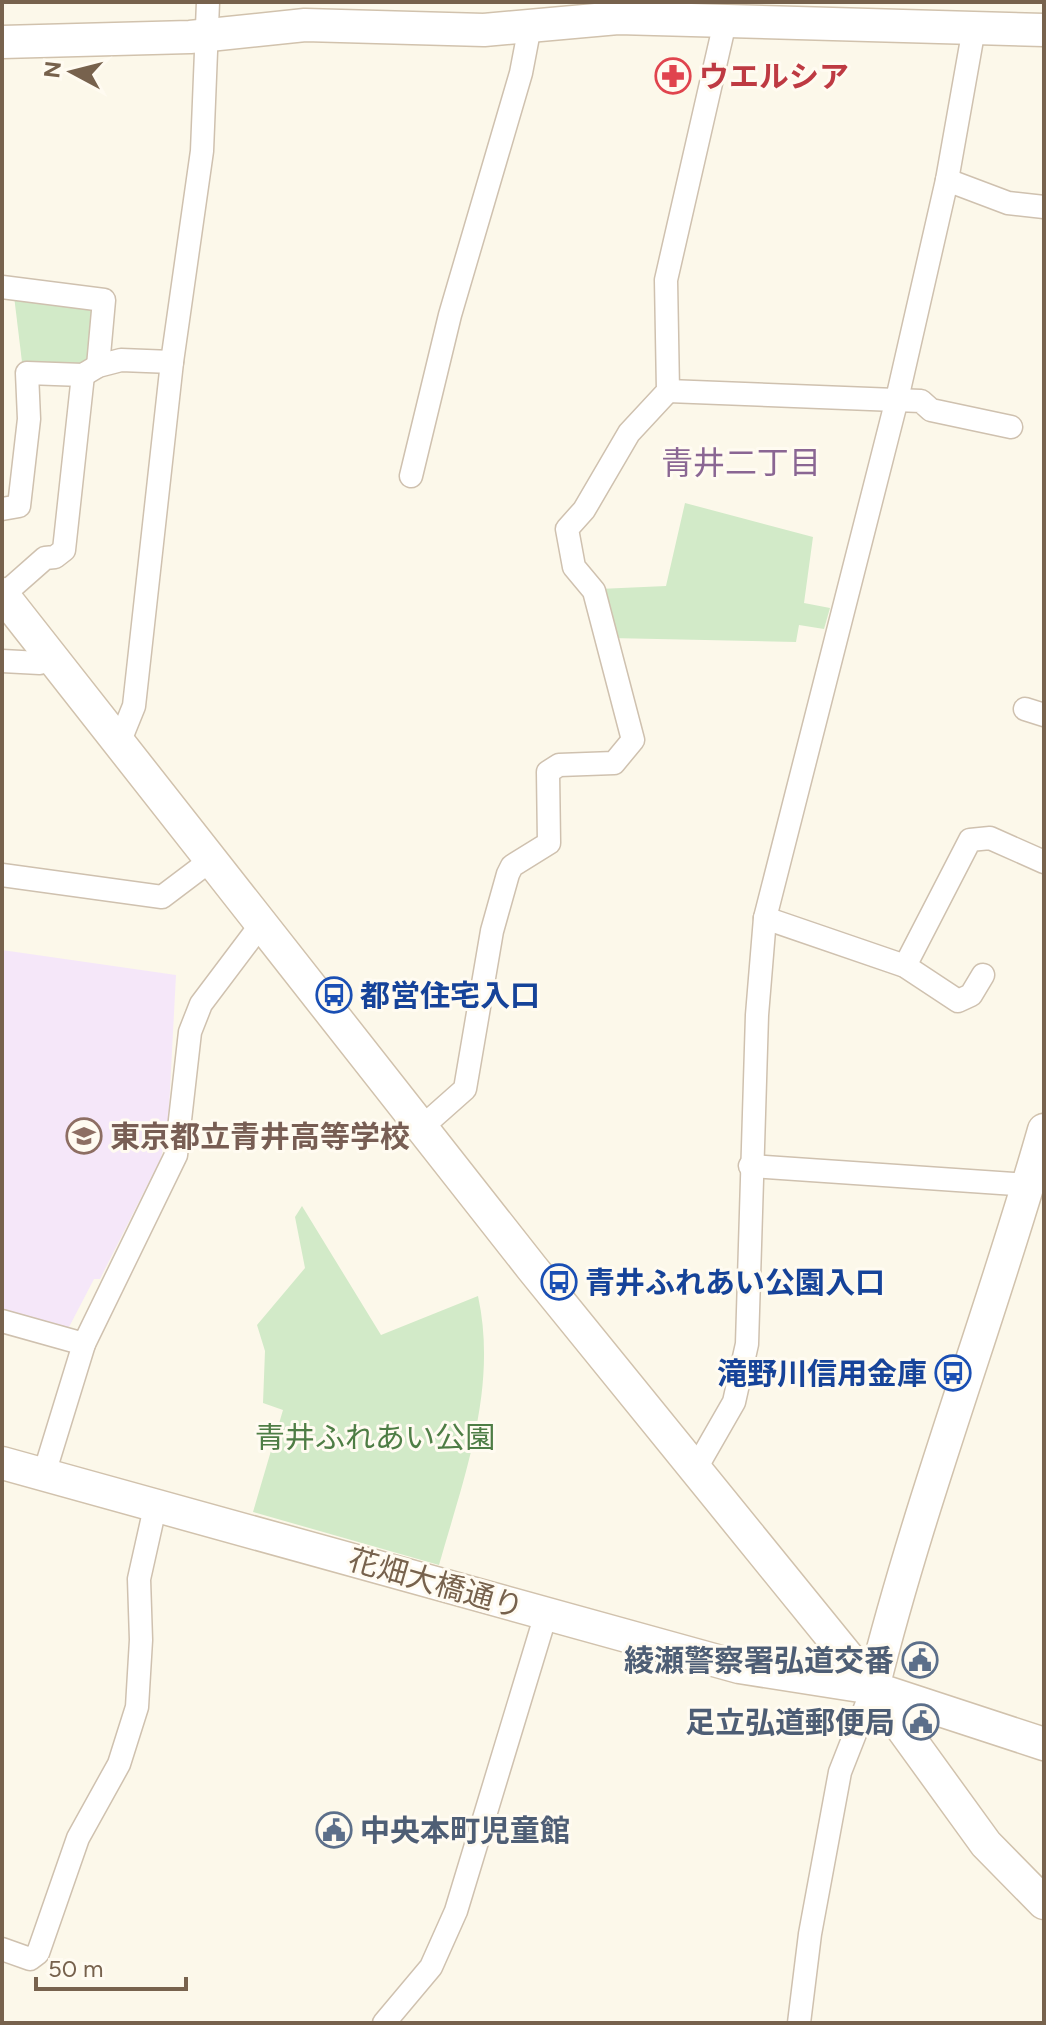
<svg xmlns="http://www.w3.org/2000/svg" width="1046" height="2025" font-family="Figtree,'Noto Sans JP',sans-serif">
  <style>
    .education { fill: #f5e7f9 }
    .green { fill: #d2eac8 }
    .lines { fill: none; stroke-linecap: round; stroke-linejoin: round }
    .street-casing { stroke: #cfc1af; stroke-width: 25 }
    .secondary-casing { stroke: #d1c2ad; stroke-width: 35 }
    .street { stroke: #fff; stroke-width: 22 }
    .secondary { stroke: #fff; stroke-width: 32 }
    .labels { text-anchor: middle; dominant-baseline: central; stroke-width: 6; stroke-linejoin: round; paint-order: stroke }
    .health-label { font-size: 30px; font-weight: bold; fill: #be3a42; stroke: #fffbf1; text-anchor: start }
    .transit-label { font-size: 30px; font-weight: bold; fill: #164399; stroke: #fffbf1; text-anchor: start }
    .education-label { font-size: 30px; font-weight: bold; fill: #785e54; stroke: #fffbf1; text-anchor: start }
    .park-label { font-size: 30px; fill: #4e7d45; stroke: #fffbf1 }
    .street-label { font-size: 30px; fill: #77624d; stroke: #fffbf1 }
    .service-label { font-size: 30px; font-weight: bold; fill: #4e5e75; stroke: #fffbf1; text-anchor: end }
    .neighbourhood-label { font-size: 32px; fill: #8a6693; stroke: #fffbf1 }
  </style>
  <rect width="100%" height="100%" fill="#fcf8ea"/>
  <path class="education" d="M 2,950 L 176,975 L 168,1128 L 161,1158 L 100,1279 L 94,1279 L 68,1329 L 2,1311 Z"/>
  <g class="green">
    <path d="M 14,296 L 93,309 L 91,357 L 84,365 L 22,362 Z"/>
    <path d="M 685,503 L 813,537 L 804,603 L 830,608 L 824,629 L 799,625 L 796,642 L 610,638 L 599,589 L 666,586 Z"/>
    <path d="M 302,1206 L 381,1335 L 478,1296 C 498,1388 464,1477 439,1565 L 253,1512 L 283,1410 L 263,1403 L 265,1351 L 257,1325 L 305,1268 L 295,1217 Z"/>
  </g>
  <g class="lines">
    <defs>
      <g id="street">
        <path d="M 947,180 L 1008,203 L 1044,207"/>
        <path d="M 2,287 L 104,300 L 98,366"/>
        <path d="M 668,391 L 921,401 L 931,410 L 1011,427"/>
        <path d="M 411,476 L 450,315 L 521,73 L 530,26"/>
        <path d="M 2,509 L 19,506 L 29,419 L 27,373 L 83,375 L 98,366 L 121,360 L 172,362"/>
        <path d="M 3,595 L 45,558 L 55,557 L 64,550 L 83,375"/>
        <path d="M 2,661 L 40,663 L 52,657"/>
        <path d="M 1025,709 L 1044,715"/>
        <path d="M 119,743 L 134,706 L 172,362 L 202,151 L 208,2"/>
        <path d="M 2,875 L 162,897 L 211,860"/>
        <path d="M 765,918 L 905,966 L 958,1001 L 971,995 L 983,975"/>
        <path d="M 905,966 L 970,840 L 990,838 L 1044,862"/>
        <path d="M 421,1128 L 465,1089 L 492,931 L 508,874 L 512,866 L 549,843 L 548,772 L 559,765 L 614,763 L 633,740 L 594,591 L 574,567 L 567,529 L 584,510 L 629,433 L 668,391 L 666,280 L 725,22"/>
        <path d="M 750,1166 L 1028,1185"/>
        <path d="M 2,1321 L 84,1344"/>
        <path d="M 695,1470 L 734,1402 L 747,1344 L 757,1015 L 765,918 L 897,399 L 947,180 L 974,28"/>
        <path d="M 44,1474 L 84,1344 L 176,1155 L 190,1032 L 201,1004 L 262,923"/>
        <path d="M 2,1949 L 30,1959 L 38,1953 L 78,1838 L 119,1764 L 137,1707 L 141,1640 L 139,1579 L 156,1503"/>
        <path d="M 384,2023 L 431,1967 L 456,1911 L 546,1614"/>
        <path d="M 799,2023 L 810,1934 L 840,1772 L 873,1688"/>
      </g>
      <g id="secondary">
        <path d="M 2,42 L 190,37 L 305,25 L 484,30 L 618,18 L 1044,30"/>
        <path d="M 2,594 L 532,1268 L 873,1688 L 986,1844 L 1044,1903"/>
        <path d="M 2,1463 L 739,1667 L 873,1688 L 1044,1744"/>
        <path d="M 873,1688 C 920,1499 991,1317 1044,1130"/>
      </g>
    </defs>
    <use href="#street" class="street-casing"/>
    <use href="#secondary" class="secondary-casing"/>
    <use href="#street" class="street"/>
    <use href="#secondary" class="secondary"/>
  </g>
  <defs>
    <symbol id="pharmacy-ring" viewBox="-11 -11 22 22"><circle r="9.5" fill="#fffbf1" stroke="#e0444e" stroke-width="1.5"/><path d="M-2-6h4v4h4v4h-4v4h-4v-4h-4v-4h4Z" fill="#e0444e"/></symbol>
    <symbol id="bus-ring" viewBox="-11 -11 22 22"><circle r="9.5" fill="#fffbf1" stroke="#1a4fb4" stroke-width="1.5"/><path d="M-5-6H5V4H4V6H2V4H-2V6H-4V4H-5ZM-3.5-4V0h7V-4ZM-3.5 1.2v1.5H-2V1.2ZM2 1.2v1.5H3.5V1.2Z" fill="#1a4fb4"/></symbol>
    <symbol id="school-ring" viewBox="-11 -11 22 22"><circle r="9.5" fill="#fffbf1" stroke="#8d6e63" stroke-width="1.5"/><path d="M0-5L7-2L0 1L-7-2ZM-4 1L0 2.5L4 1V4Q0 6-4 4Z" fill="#8d6e63"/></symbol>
    <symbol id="civic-ring" viewBox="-11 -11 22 22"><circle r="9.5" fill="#fffbf1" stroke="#5c6f8a" stroke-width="1.5"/><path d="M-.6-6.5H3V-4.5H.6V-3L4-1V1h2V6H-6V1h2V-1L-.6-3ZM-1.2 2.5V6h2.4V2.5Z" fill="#5c6f8a"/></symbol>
  </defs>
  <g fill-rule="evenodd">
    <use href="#pharmacy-ring" x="653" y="56" width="40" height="40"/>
    <use href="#bus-ring" x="314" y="975" width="40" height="40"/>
    <use href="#school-ring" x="64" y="1116" width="40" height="40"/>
    <use href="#bus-ring" x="539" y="1262" width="40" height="40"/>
    <use href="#bus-ring" x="933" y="1353" width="40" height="40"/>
    <use href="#civic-ring" x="900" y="1640" width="40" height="40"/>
    <use href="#civic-ring" x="901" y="1702" width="40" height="40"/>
    <use href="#civic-ring" x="314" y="1810" width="40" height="40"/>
  </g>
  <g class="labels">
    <g class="health-label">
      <text x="699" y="76">ウエルシア</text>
    </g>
    <g class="transit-label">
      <text x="360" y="995">都営住宅入口</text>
      <text x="585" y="1282">青井ふれあい公園入口</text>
      <text x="927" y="1373" text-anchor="end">滝野川信用金庫</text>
    </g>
    <g class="education-label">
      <text x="110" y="1136">東京都立青井高等学校</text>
    </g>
    <g class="park-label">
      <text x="375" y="1437">青井ふれあい公園</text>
    </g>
    <g class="street-label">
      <text transform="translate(436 1583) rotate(16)">花畑大橋通り</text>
    </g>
    <g class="service-label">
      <text x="894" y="1660">綾瀬警察署弘道交番</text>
      <text x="895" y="1722">足立弘道郵便局</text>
      <text x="360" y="1830" text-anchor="start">中央本町児童館</text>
    </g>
    <g class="neighbourhood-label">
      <text x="741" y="463">青井二丁目</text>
    </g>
  </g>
  <rect width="1046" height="2025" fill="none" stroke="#77624d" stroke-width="8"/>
  <g transform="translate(72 72) rotate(277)" stroke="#fffbf1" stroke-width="6" paint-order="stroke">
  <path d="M0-6L14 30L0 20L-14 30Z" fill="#77624d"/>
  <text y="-12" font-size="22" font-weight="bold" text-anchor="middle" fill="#77624d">N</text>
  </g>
  <path d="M36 1977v12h150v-12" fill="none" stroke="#77624d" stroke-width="4"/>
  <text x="48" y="1977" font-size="24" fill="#77624d" stroke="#fffbf1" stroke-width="6" paint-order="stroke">50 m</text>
</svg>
